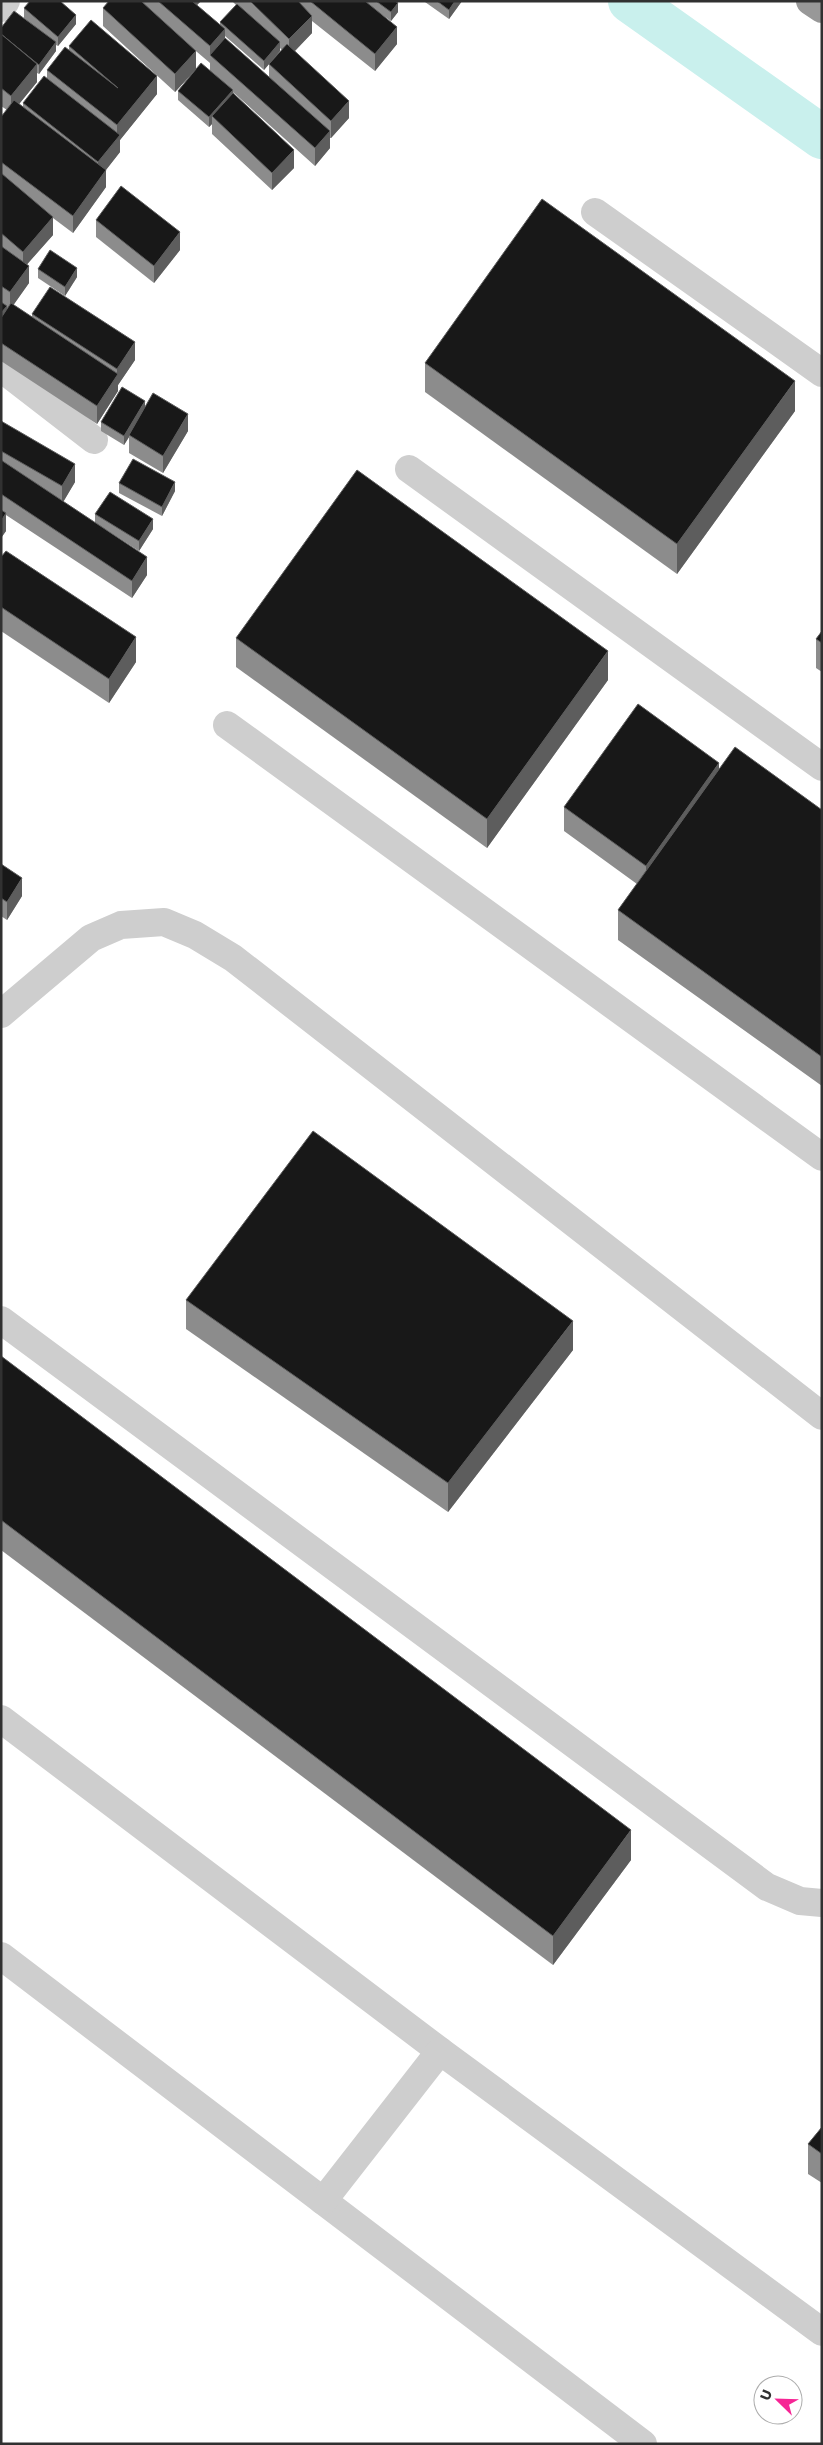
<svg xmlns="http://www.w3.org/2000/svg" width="823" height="2445" font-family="Poppins,sans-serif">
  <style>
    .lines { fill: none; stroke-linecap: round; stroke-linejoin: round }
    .canal { stroke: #c9f0ed; stroke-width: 44 }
    .minor { stroke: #cecece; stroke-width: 28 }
    .highway { stroke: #989898; stroke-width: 28 }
    .wall { fill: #8c8c8c; fill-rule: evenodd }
    .shaded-wall { fill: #5d5d5d }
    .building { fill: #181818; stroke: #5d5d5d }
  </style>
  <rect width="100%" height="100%" fill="#fff"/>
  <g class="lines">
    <path class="canal" d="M 630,1 L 822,137"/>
    <g class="minor">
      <path d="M 1,8 L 6,1"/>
      <path d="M 595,212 L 822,373"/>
      <path d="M 1,368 L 94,440"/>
      <path d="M 409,469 L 822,767"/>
      <path d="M 227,725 L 822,1157"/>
      <path d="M 1,1014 L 91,938 L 121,925 L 164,922 L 195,935 L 233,958 L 822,1416"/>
      <path d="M 1,1320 L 767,1887 L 800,1901 L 822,1903"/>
      <path d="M 1,1719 L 440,2051"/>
      <path d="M 1,1956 L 643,2444"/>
      <path d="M 323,2201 L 440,2051 L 822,2332"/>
    </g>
    <path class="highway" d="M 810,1 L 822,9"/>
  </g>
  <g class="wall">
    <path d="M 109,1 L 201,1 L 197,5 L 220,25 L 220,22 L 236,5 L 232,1 L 395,1 L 398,12 L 391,21 L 381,14 L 397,44 L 375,71 L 312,21 L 312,33 L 295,51 L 349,118 L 331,138 L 330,138 L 330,148 L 315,166 L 233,92 L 294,168 L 272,190 L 212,134 L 212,124 L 209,127 L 178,100 L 178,91 L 190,76 L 175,92 L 103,26 L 103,8 ZM 225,36 L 264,70 L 280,51 L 280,48 L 282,50 L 269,64 L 269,77 L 225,38 ZM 190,46 L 210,63 L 210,70 L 196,68 Z"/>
    <path d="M 425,1 L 462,1 L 449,19 L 425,2 Z"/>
    <path d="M 24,8 L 76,24 L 58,46 L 56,45 L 56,51 L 39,74 L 37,73 L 37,82 L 19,104 L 23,107 L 23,103 L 47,78 L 47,70 L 69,50 L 69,46 L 157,94 L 120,140 L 120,152 L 106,170 L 106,187 L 73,233 L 53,218 L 53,235 L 27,264 L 29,283 L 13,305 L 32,317 L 32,314 L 135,360 L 118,385 L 118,391 L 97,424 L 1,361 L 1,117 L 7,110 L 1,106 L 1,28 L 31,24 L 24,18 Z"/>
    <path d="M 96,220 L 180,250 L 154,283 L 96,237 Z"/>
    <path d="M 38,269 L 77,277 L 65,296 L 38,278 Z"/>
    <path d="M 425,363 L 795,411 L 677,574 L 425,392 Z"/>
    <path d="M 145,408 L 188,431 L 163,473 L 129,453 L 129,437 L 124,445 L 101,431 L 101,422 Z"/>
    <path d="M 1,421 L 75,482 L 63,502 L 95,523 L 95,514 L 153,529 L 139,551 L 105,529 L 147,575 L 132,598 L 6,515 L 6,531 L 1,538 Z"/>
    <path d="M 119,483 L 175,491 L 162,516 L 119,493 Z"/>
    <path d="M 1,557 L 136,662 L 109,703 L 1,631 Z"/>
    <path d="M 822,631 L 822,672 L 816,668 L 816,639 Z"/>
    <path d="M 236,638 L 608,680 L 487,848 L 236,667 Z"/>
    <path d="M 719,769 L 822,810 L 822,1086 L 618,940 L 618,910 L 637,884 L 564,831 L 564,807 Z"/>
    <path d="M 1,864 L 22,896 L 7,920 L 1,916 Z"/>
    <path d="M 186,1300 L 573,1350 L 448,1512 L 186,1329 Z"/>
    <path d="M 1,1356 L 631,1860 L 553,1965 L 1,1550 Z"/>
    <path d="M 822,2127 L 822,2183 L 808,2174 L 808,2144 Z"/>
  </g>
  <g class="shaded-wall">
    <path d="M 194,1 L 201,1 L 194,8 Z"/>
    <path d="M 455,1 L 462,1 L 449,19 L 449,10 Z"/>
    <path d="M 398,3 L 398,12 L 391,21 L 391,12 Z"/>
    <path d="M 76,15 L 76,24 L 58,46 L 58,37 Z"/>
    <path d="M 312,16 L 312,33 L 289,57 L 289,39 Z"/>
    <path d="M 397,27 L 397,44 L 375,71 L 375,54 Z"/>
    <path d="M 225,29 L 225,46 L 210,55 L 210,46 Z"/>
    <path d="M 56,42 L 56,51 L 39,74 L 39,65 Z"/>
    <path d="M 280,42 L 280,51 L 264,70 L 264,61 Z"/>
    <path d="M 196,51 L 196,69 L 175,92 L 175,74 Z"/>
    <path d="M 37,64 L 37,82 L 11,114 L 11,96 Z"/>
    <path d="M 157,76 L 157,94 L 120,140 L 120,152 L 98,180 L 98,162 L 117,138 L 117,125 Z"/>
    <path d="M 233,90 L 233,99 L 212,116 L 212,124 L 209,127 L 209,117 Z"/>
    <path d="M 349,101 L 349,118 L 331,138 L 331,121 Z"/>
    <path d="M 330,131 L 330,148 L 315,166 L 315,148 Z"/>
    <path d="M 294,150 L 294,168 L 272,190 L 272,173 Z"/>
    <path d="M 106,170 L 106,187 L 73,233 L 73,216 Z"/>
    <path d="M 53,217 L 53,235 L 23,269 L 23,252 Z"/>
    <path d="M 180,232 L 180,250 L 154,283 L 154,266 Z"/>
    <path d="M 29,266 L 29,283 L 10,310 L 10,292 Z"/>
    <path d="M 77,268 L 77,277 L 65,296 L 65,287 Z"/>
    <path d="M 7,306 L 7,315 L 1,322 L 1,313 Z"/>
    <path d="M 135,342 L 135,360 L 118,385 L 118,391 L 97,424 L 97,406 L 117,375 L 117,369 Z"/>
    <path d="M 795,381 L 795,411 L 677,574 L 677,544 Z"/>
    <path d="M 145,401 L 145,410 L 129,435 L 129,437 L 124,445 L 124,436 Z"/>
    <path d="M 188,414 L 188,431 L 163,473 L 163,456 Z"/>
    <path d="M 75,464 L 75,482 L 62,504 L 62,486 Z"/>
    <path d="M 175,482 L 175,491 L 162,516 L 162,507 Z"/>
    <path d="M 6,513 L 6,531 L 1,538 L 1,521 Z"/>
    <path d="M 153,519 L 153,529 L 139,551 L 139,541 Z"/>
    <path d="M 147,557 L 147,575 L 132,598 L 132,581 Z"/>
    <path d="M 136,637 L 136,662 L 109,703 L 109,679 Z"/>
    <path d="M 608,651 L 608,680 L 487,848 L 487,819 Z"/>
    <path d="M 719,763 L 719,787 L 646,891 L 646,866 Z"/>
    <path d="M 22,878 L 22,896 L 7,920 L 7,902 Z"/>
    <path d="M 573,1321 L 573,1350 L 448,1512 L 448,1483 Z"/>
    <path d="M 631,1830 L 631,1860 L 553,1965 L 553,1936 Z"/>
  </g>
  <g class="building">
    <path d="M 30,1 L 60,1 L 76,15 L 58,37 L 24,8 Z"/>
    <path d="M 109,1 L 141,1 L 196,51 L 175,74 L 103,8 Z"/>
    <path d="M 158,1 L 192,1 L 225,29 L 210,46 Z"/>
    <path d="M 250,1 L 298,1 L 312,16 L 289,39 Z"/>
    <path d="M 310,1 L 365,1 L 397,27 L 375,54 Z"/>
    <path d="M 376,1 L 395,1 L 398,3 L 391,12 Z"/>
    <path d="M 437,1 L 455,1 L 449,10 Z"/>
    <path d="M 237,4 L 280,42 L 264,61 L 220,22 Z"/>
    <path d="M 14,11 L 56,42 L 39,65 L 1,34 L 1,28 Z"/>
    <path d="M 91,20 L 157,76 L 117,125 L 47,70 L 65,47 L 118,88 L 69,46 Z"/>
    <path d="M 1,34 L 37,64 L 11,96 L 1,88 Z"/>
    <path d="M 225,38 L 330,131 L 315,148 L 210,55 Z"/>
    <path d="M 287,44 L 349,101 L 331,121 L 269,64 Z"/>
    <path d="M 201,63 L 233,90 L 209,117 L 178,91 Z"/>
    <path d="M 44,76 L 120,135 L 98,162 L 23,103 Z"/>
    <path d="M 233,93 L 294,150 L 272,173 L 212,116 Z"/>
    <path d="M 14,100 L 106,170 L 73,216 L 1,162 L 1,117 Z"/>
    <path d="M 1,173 L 53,217 L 23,252 L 1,233 Z"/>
    <path d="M 121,186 L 180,232 L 154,266 L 96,220 Z"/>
    <path d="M 542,199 L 795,381 L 677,544 L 425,363 Z"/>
    <path d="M 1,246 L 29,266 L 10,292 L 1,286 Z"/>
    <path d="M 50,250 L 77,268 L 65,287 L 38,269 Z"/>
    <path d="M 50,287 L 135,342 L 117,369 L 32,314 Z"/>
    <path d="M 1,302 L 7,306 L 1,313 Z"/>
    <path d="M 11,303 L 118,374 L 97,406 L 1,343 L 1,318 Z"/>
    <path d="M 122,387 L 145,401 L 124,436 L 101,422 Z"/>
    <path d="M 153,393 L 188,414 L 163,456 L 129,435 Z"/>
    <path d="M 1,421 L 75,464 L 62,486 L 1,451 Z"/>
    <path d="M 133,459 L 175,482 L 162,507 L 119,483 Z"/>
    <path d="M 1,460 L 147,557 L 132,581 L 1,494 Z"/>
    <path d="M 357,470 L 608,651 L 487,819 L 236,638 Z"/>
    <path d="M 110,492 L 153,519 L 139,541 L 95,514 Z"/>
    <path d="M 1,510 L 6,513 L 1,521 Z"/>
    <path d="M 6,551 L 136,637 L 109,679 L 1,607 L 1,557 Z"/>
    <path d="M 822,631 L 822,643 L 816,639 Z"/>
    <path d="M 638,704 L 719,763 L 646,866 L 564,807 Z"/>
    <path d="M 735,747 L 822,810 L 822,1057 L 618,910 Z"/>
    <path d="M 1,864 L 22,878 L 7,902 L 1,898 Z"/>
    <path d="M 313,1131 L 573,1321 L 448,1483 L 186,1300 Z"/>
    <path d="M 1,1356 L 631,1830 L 553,1936 L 1,1520 Z"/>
    <path d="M 822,2127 L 822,2154 L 808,2144 Z"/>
  </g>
  <rect width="823" height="2445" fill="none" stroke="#313131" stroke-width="5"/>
  <g transform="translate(778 2400) rotate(293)"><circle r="24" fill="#ffffff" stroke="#adadad"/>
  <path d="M0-4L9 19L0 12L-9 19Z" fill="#f62595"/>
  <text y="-8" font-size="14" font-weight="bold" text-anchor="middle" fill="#313131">U</text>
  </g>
</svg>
